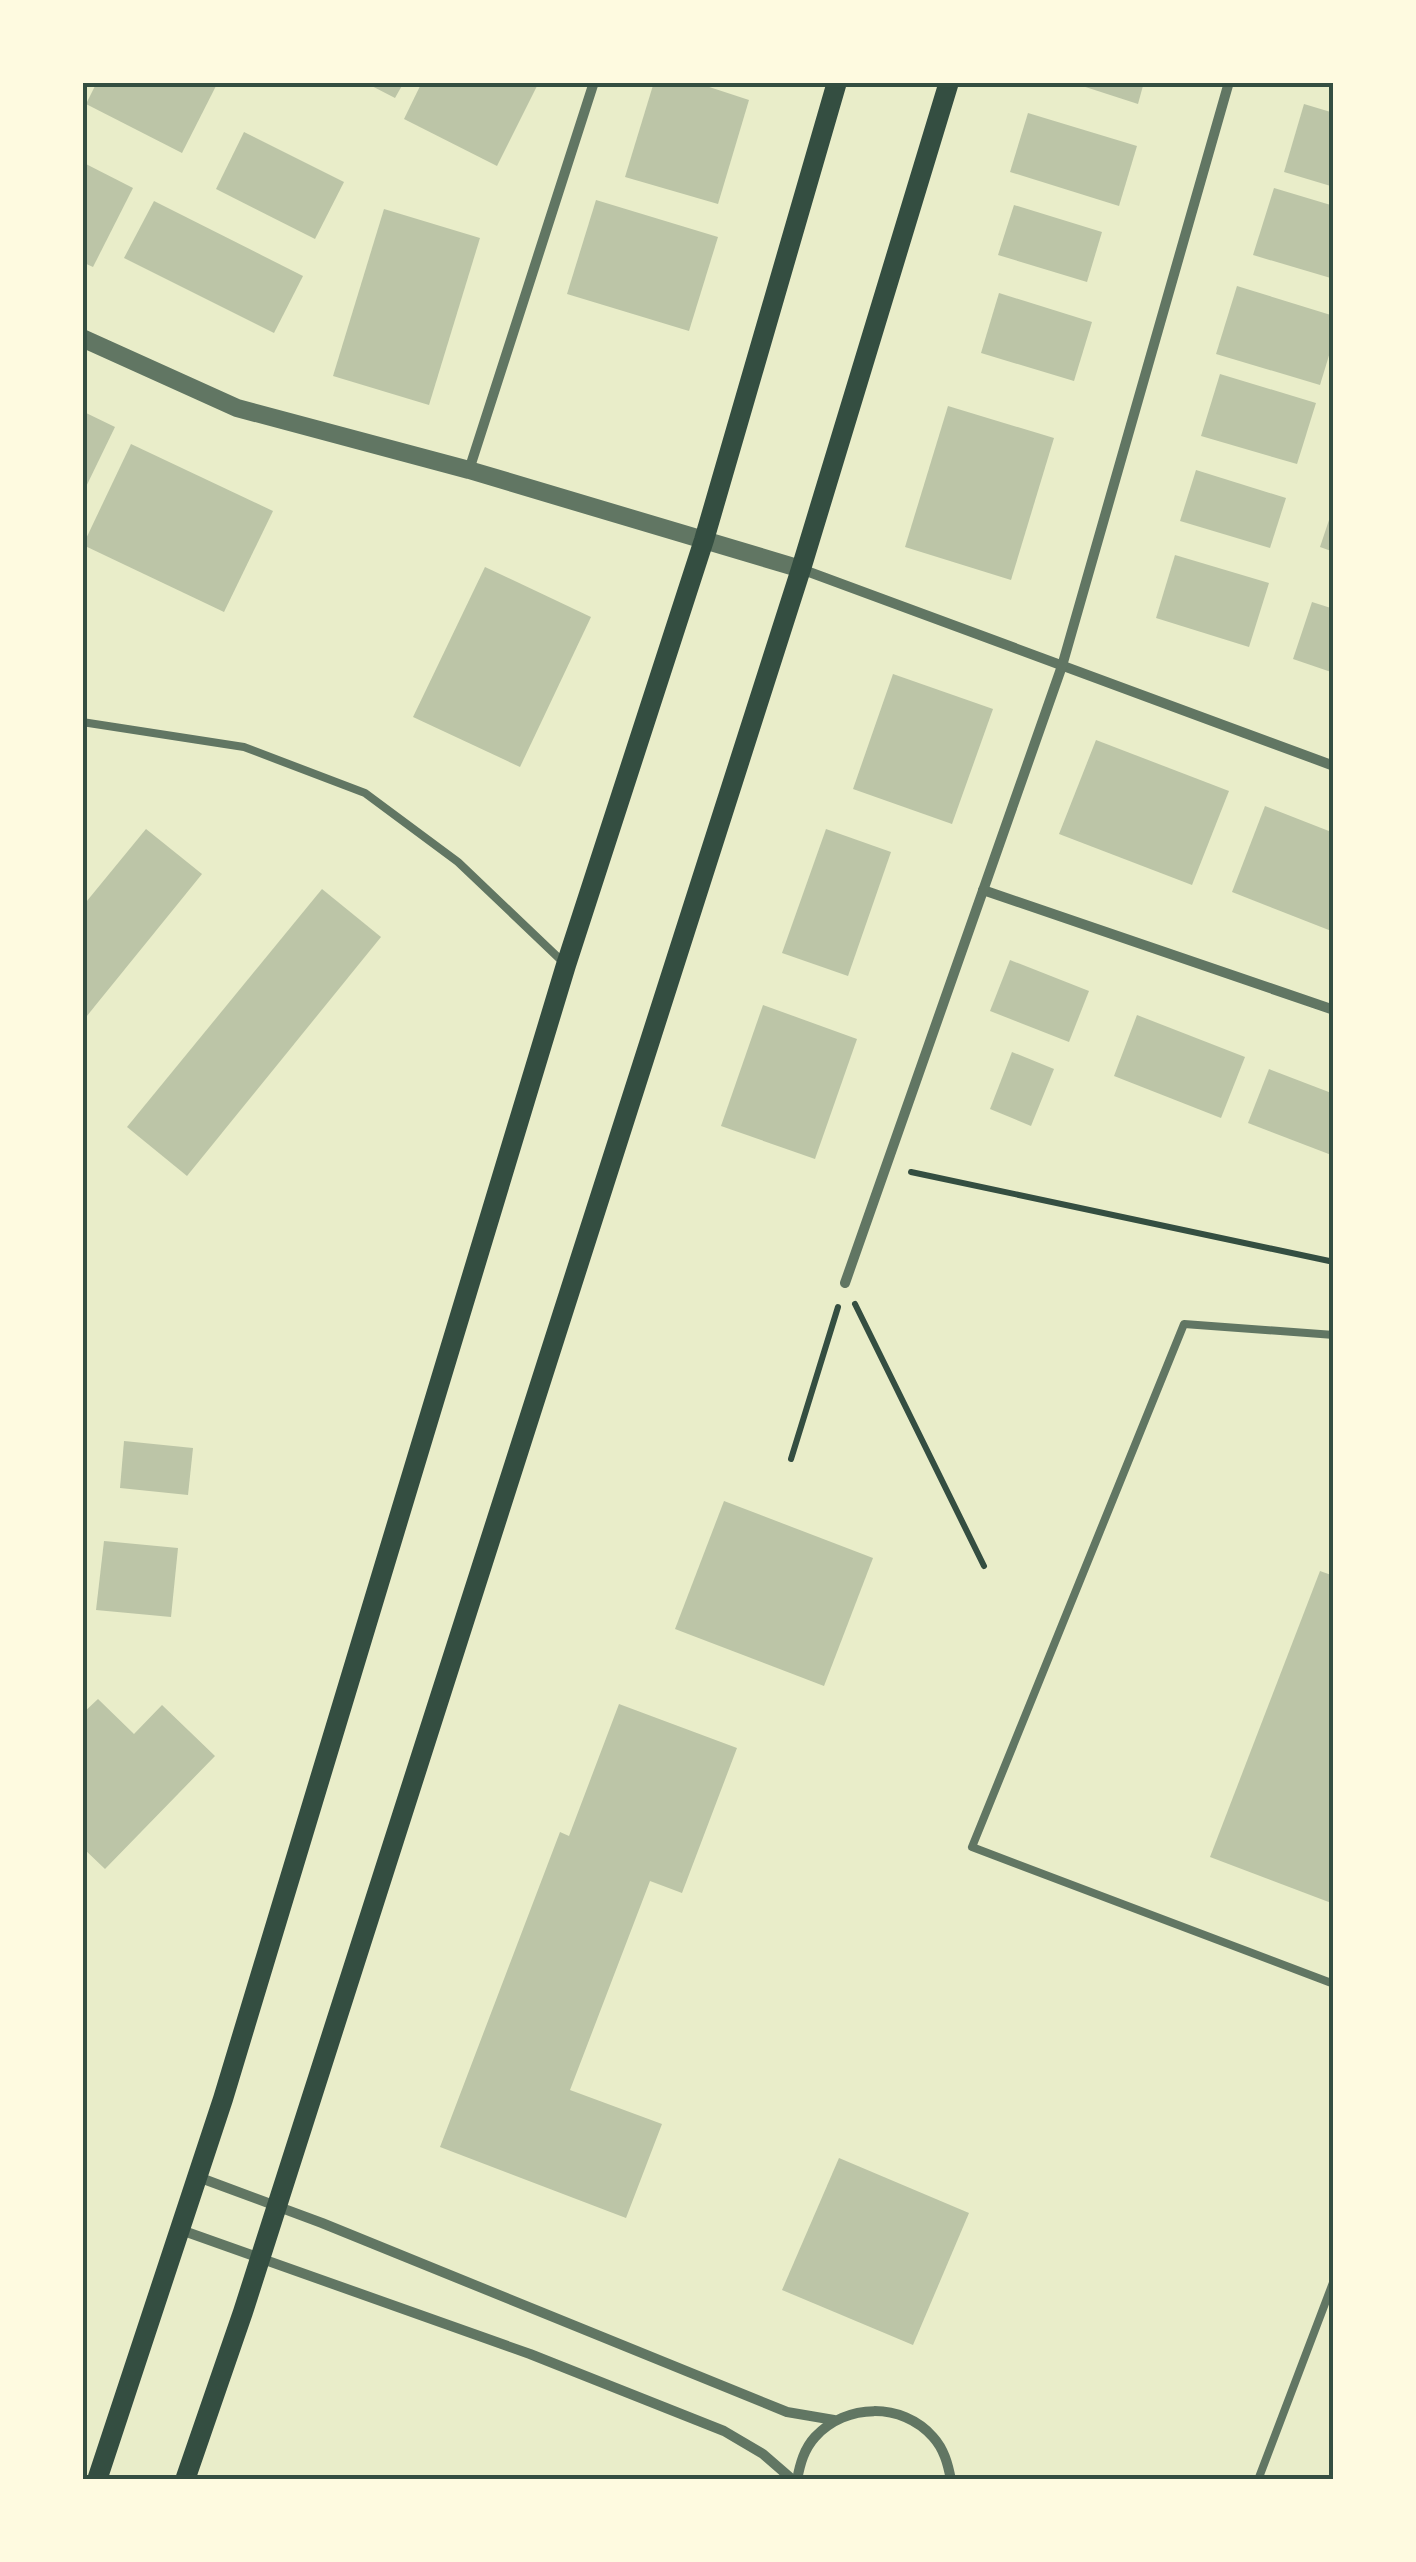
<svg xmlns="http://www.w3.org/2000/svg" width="1416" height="2562" font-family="Commissioner,sans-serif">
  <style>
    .building { fill: #bcc5a7 }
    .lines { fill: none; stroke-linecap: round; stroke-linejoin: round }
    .path { stroke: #344e41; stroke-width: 6 }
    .service { stroke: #617663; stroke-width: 8 }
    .minor { stroke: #617663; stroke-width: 10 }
    .tertiary { stroke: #617663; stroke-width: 18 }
    .secondary { stroke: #344e41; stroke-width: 20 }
    .neatline { fill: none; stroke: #344e41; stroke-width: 4 }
  </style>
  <rect width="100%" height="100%" fill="#e9edc9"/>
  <g class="building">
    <path d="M 97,82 L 218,82 L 182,153 L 86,104 Z"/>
    <path d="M 364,82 L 404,82 L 395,98 Z"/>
    <path d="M 422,82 L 539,82 L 497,166 L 404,119 Z"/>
    <path d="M 654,82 L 694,82 L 749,100 L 718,204 L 625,177 Z"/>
    <path d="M 1070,82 L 1144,82 L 1138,104 Z"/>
    <path d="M 1304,104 L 1334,113 L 1334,187 L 1284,172 Z"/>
    <path d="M 1028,113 L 1137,146 L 1119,206 L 1010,172 Z"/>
    <path d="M 244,132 L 344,182 L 315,239 L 216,189 Z"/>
    <path d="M 82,162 L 133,188 L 93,267 L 82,262 Z"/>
    <path d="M 1274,188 L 1334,206 L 1334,279 L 1253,255 Z"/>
    <path d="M 596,200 L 718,237 L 689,331 L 567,294 Z"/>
    <path d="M 154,201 L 303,276 L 274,333 L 124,258 Z"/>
    <path d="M 1014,205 L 1102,232 L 1087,282 L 998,255 Z"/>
    <path d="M 384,209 L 480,238 L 429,405 L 333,376 Z"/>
    <path d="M 1237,286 L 1334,316 L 1334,339 L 1320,385 L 1216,354 Z"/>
    <path d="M 999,293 L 1092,322 L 1074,381 L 981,353 Z"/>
    <path d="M 1220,374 L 1316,403 L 1297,464 L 1201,436 Z"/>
    <path d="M 948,406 L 1054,438 L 1011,580 L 905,547 Z"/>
    <path d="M 82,411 L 115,427 L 82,495 Z"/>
    <path d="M 131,444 L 273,511 L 224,612 L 83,545 Z"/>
    <path d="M 1196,470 L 1286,498 L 1270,548 L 1180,521 Z"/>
    <path d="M 1333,508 L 1334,508 L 1334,552 L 1320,547 Z"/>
    <path d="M 1175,555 L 1269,583 L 1249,647 L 1156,618 Z"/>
    <path d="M 485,567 L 591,617 L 520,767 L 413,717 Z"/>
    <path d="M 1312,602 L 1334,609 L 1334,673 L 1293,659 Z"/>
    <path d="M 893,674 L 993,709 L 952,824 L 853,789 Z"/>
    <path d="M 1096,740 L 1229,791 L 1192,885 L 1059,834 Z"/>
    <path d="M 1265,806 L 1334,833 L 1334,932 L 1232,892 Z"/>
    <path d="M 146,829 L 202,874 L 82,1022 L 82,907 Z"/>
    <path d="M 826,829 L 891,852 L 848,976 L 782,953 Z"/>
    <path d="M 322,889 L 381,937 L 187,1176 L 127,1127 Z"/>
    <path d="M 1010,960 L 1089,991 L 1069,1042 L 990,1011 Z"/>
    <path d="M 763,1005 L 857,1039 L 815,1159 L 721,1126 Z"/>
    <path d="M 1137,1015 L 1245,1057 L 1221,1118 L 1114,1076 Z"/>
    <path d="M 1012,1052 L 1054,1069 L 1031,1126 L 990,1109 Z"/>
    <path d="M 1269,1069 L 1334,1094 L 1334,1156 L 1248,1123 Z"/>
    <path d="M 124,1441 L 193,1448 L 188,1495 L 120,1488 Z"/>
    <path d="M 724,1501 L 873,1558 L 824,1686 L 675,1629 Z"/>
    <path d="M 104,1541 L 178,1548 L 171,1617 L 96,1610 Z"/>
    <path d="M 1320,1571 L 1334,1576 L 1334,1904 L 1210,1857 Z"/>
    <path d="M 98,1699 L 134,1734 L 162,1705 L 215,1756 L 105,1869 L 82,1847 L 82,1714 Z"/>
    <path d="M 619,1704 L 737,1748 L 682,1893 L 650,1881 L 570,2090 L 662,2124 L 626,2218 L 440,2147 L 560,1832 L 569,1836 Z"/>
    <path d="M 839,2158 L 969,2213 L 913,2345 L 782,2290 Z"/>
  </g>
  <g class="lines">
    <g class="path">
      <path d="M 911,1172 L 1334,1262"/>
      <path d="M 855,1304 L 984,1566"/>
      <path d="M 791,1459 L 838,1307"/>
    </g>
    <g class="service">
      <path d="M 82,722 L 244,747 L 365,793 L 458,862 L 564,963"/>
      <path d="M 1334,1335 L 1184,1324 L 972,1847 L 1334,1984"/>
      <path d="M 1258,2480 L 1334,2280"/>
    </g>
    <g class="minor">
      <path d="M 469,470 L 594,82"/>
      <path d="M 801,569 L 1334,766"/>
      <path d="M 983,890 L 1334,1010"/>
      <path d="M 845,1283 L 1062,666 L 1229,82"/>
      <path d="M 198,2177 L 322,2223 L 787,2412 L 834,2420"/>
      <path d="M 181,2230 L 530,2354 L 724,2431 L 763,2454 L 793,2480"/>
      <path d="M 797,2480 C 800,2464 804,2449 815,2437 C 846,2403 902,2402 933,2437 C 944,2449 948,2464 951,2480"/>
    </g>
    <path class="tertiary" d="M 82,338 L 237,408 L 469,470 L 801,569"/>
    <g class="secondary">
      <path d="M 97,2480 L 223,2099 L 566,965 L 704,540 L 837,82"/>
      <path d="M 185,2480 L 243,2312 L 801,569 L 949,82"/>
    </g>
  </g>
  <rect width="1416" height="2562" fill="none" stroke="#fefae0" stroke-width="170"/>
  <rect x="85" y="85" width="1246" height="2392" class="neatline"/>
</svg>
